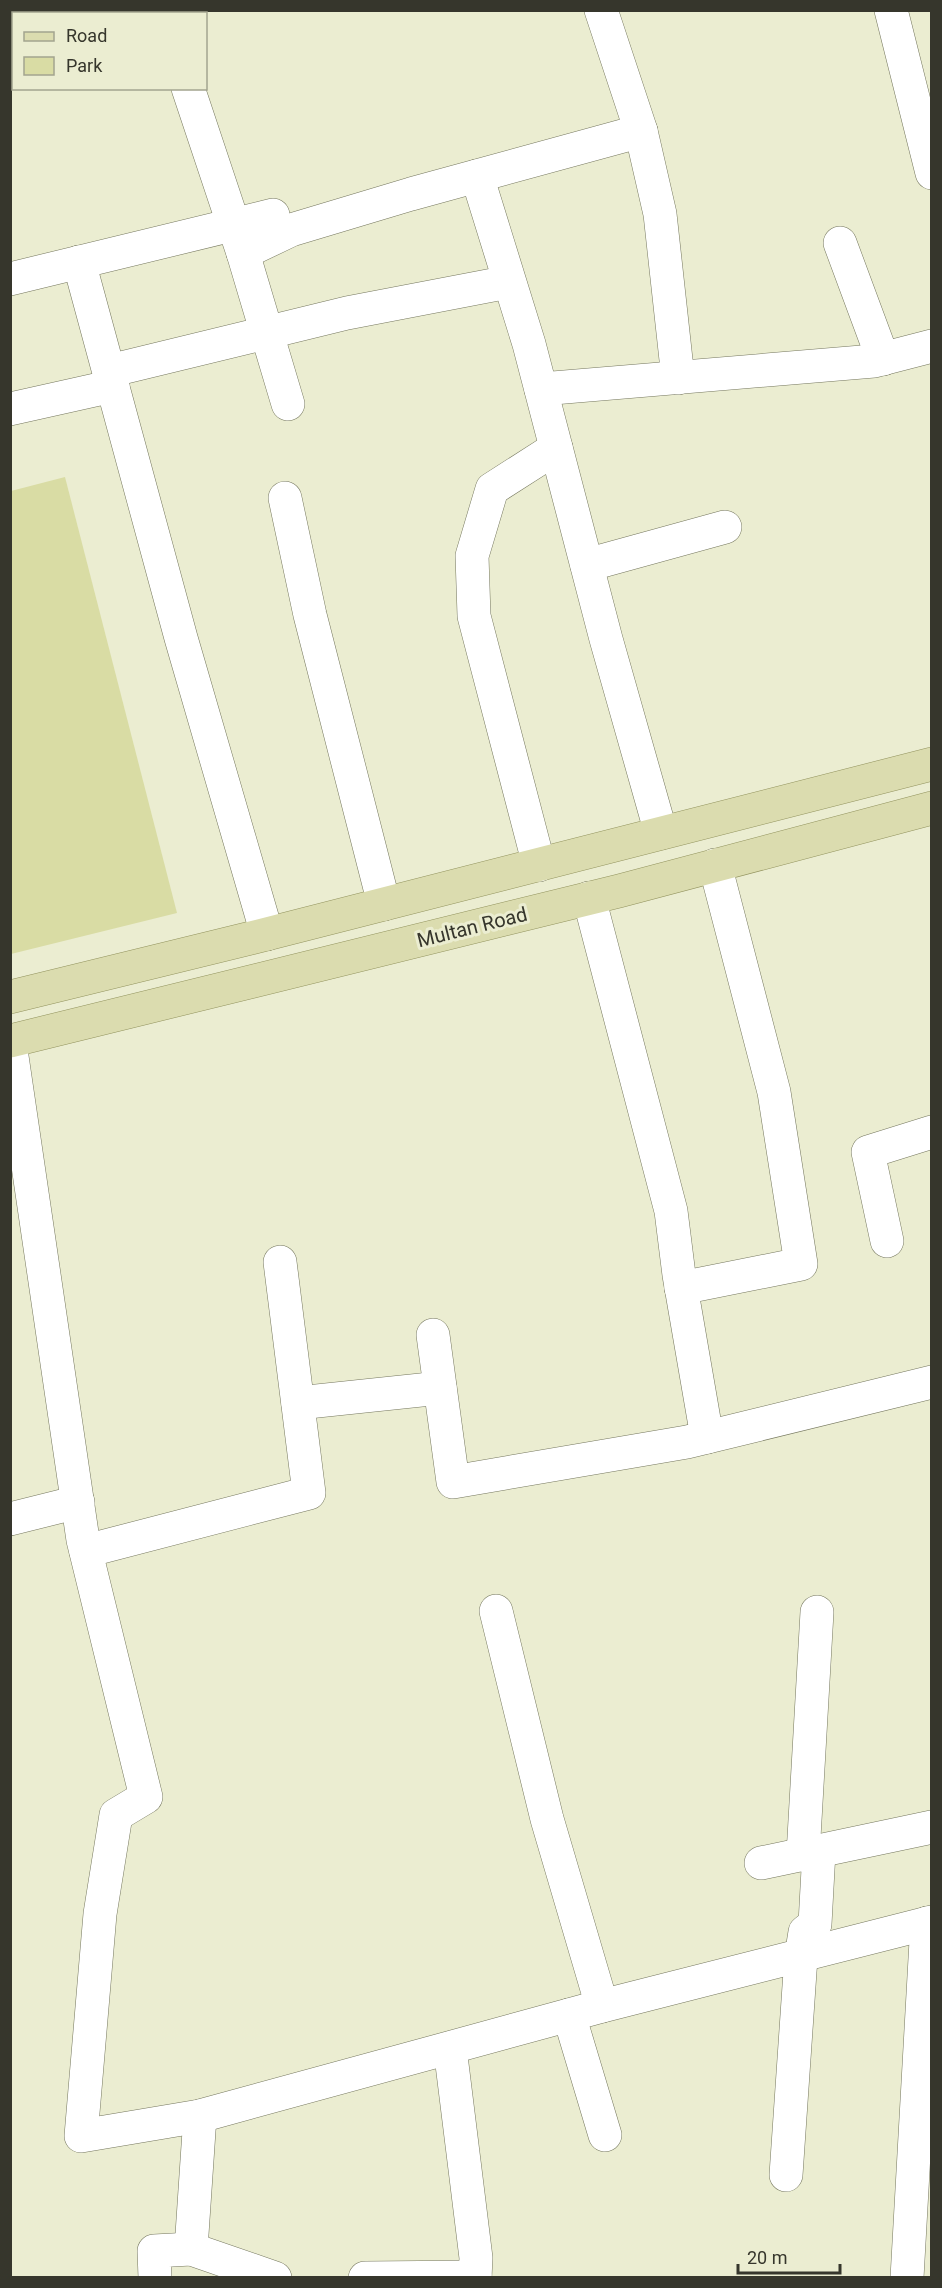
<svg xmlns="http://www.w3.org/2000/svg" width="942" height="2288" font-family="Roboto,sans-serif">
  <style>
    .green { fill: #d9dca4 }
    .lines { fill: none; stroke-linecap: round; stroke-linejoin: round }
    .minor-casing { stroke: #75775e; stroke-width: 34 }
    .major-casing { stroke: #92935e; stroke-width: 34 }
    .minor { stroke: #fff; stroke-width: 33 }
    .major { stroke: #dbdcaf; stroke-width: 33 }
    .labels { text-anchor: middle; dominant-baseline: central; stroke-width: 6; stroke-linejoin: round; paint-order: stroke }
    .street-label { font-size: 20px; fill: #36362c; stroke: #ebedd1 }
  </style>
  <rect width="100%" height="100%" fill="#ebedd1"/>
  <path class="green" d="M 65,477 L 177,913 L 11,954 L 11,491 Z"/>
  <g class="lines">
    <defs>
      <g id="minor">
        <path d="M 163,10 L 164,14"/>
        <path d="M 601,10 L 641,131 L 660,214 L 678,378"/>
        <path d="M 891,10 L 932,173"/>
        <path d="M 188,88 L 243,253 L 288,404"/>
        <path d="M 477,176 L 529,344 L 606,639 L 661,833"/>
        <path d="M 840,243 L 883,359"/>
        <path d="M 243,253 L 291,230 L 411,194 L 641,131"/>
        <path d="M 79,262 L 181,638 L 267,934"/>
        <path d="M 10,279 L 273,215"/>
        <path d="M 109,371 L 347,313 L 509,282"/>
        <path d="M 541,389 L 874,361 L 932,346"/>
        <path d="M 10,409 L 113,386"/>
        <path d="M 285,498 L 310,615 L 384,904"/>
        <path d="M 587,565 L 725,527"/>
        <path d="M 539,865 L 474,616 L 472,556 L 492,489 L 556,448"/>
        <path d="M 589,898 L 671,1211 L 679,1275 L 707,1437"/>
        <path d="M 10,1043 L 83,1540 L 146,1797 L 116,1815 L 100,1914 L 81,2136 L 200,2116 L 602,2006 L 932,1922"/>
        <path d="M 887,1241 L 868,1152 L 932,1132"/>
        <path d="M 681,1288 L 801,1264 L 774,1092 L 715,865"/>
        <path d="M 433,1335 L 453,1482 L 687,1442 L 932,1382"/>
        <path d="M 298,1403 L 440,1388"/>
        <path d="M 10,1519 L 78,1502"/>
        <path d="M 86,1551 L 309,1493 L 280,1262"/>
        <path d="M 496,1611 L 547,1819 L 602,2006"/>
        <path d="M 803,1855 L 817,1612"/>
        <path d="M 761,1863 L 932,1827"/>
        <path d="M 569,2015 L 605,2135"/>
        <path d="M 450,2048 L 476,2258 L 475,2278"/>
        <path d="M 786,2175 L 801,1957 L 805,1932 L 815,1924 L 819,1851"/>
        <path d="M 191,2249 L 200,2116"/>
        <path d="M 155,2278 L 154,2251 L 191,2249 L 275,2278"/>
        <path d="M 365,2278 L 475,2277"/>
        <path d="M 907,2278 L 927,1923"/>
      </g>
      <g id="major">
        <path d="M 10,997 L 259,936 L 932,764"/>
        <path d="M 10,1041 L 619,891 L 932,808"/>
      </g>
    </defs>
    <use href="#minor" class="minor-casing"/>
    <use href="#major" class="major-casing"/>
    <use href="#minor" class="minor"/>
    <use href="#major" class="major"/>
  </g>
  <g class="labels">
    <g class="street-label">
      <text transform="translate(472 927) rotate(-14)">Multan Road</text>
    </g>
  </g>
  <rect width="942" height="2288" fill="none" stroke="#36362c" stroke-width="24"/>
  <rect x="12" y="12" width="195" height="78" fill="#ebedd1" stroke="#a3a48f" stroke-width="1.5"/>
  <rect x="24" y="32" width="30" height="9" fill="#dbdcaf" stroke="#a3a48f" stroke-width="1.5"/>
  <text x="66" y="42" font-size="18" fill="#36362c">Road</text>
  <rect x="24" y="57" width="30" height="18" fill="#d9dca4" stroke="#a3a48f" stroke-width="1.5"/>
  <text x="66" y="72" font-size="18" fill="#36362c">Park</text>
  <path d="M738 2264v9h102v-9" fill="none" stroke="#36362c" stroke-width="3"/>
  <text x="747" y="2264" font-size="18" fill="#36362c" stroke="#ebedd1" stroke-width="4.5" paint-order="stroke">20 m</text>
</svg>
